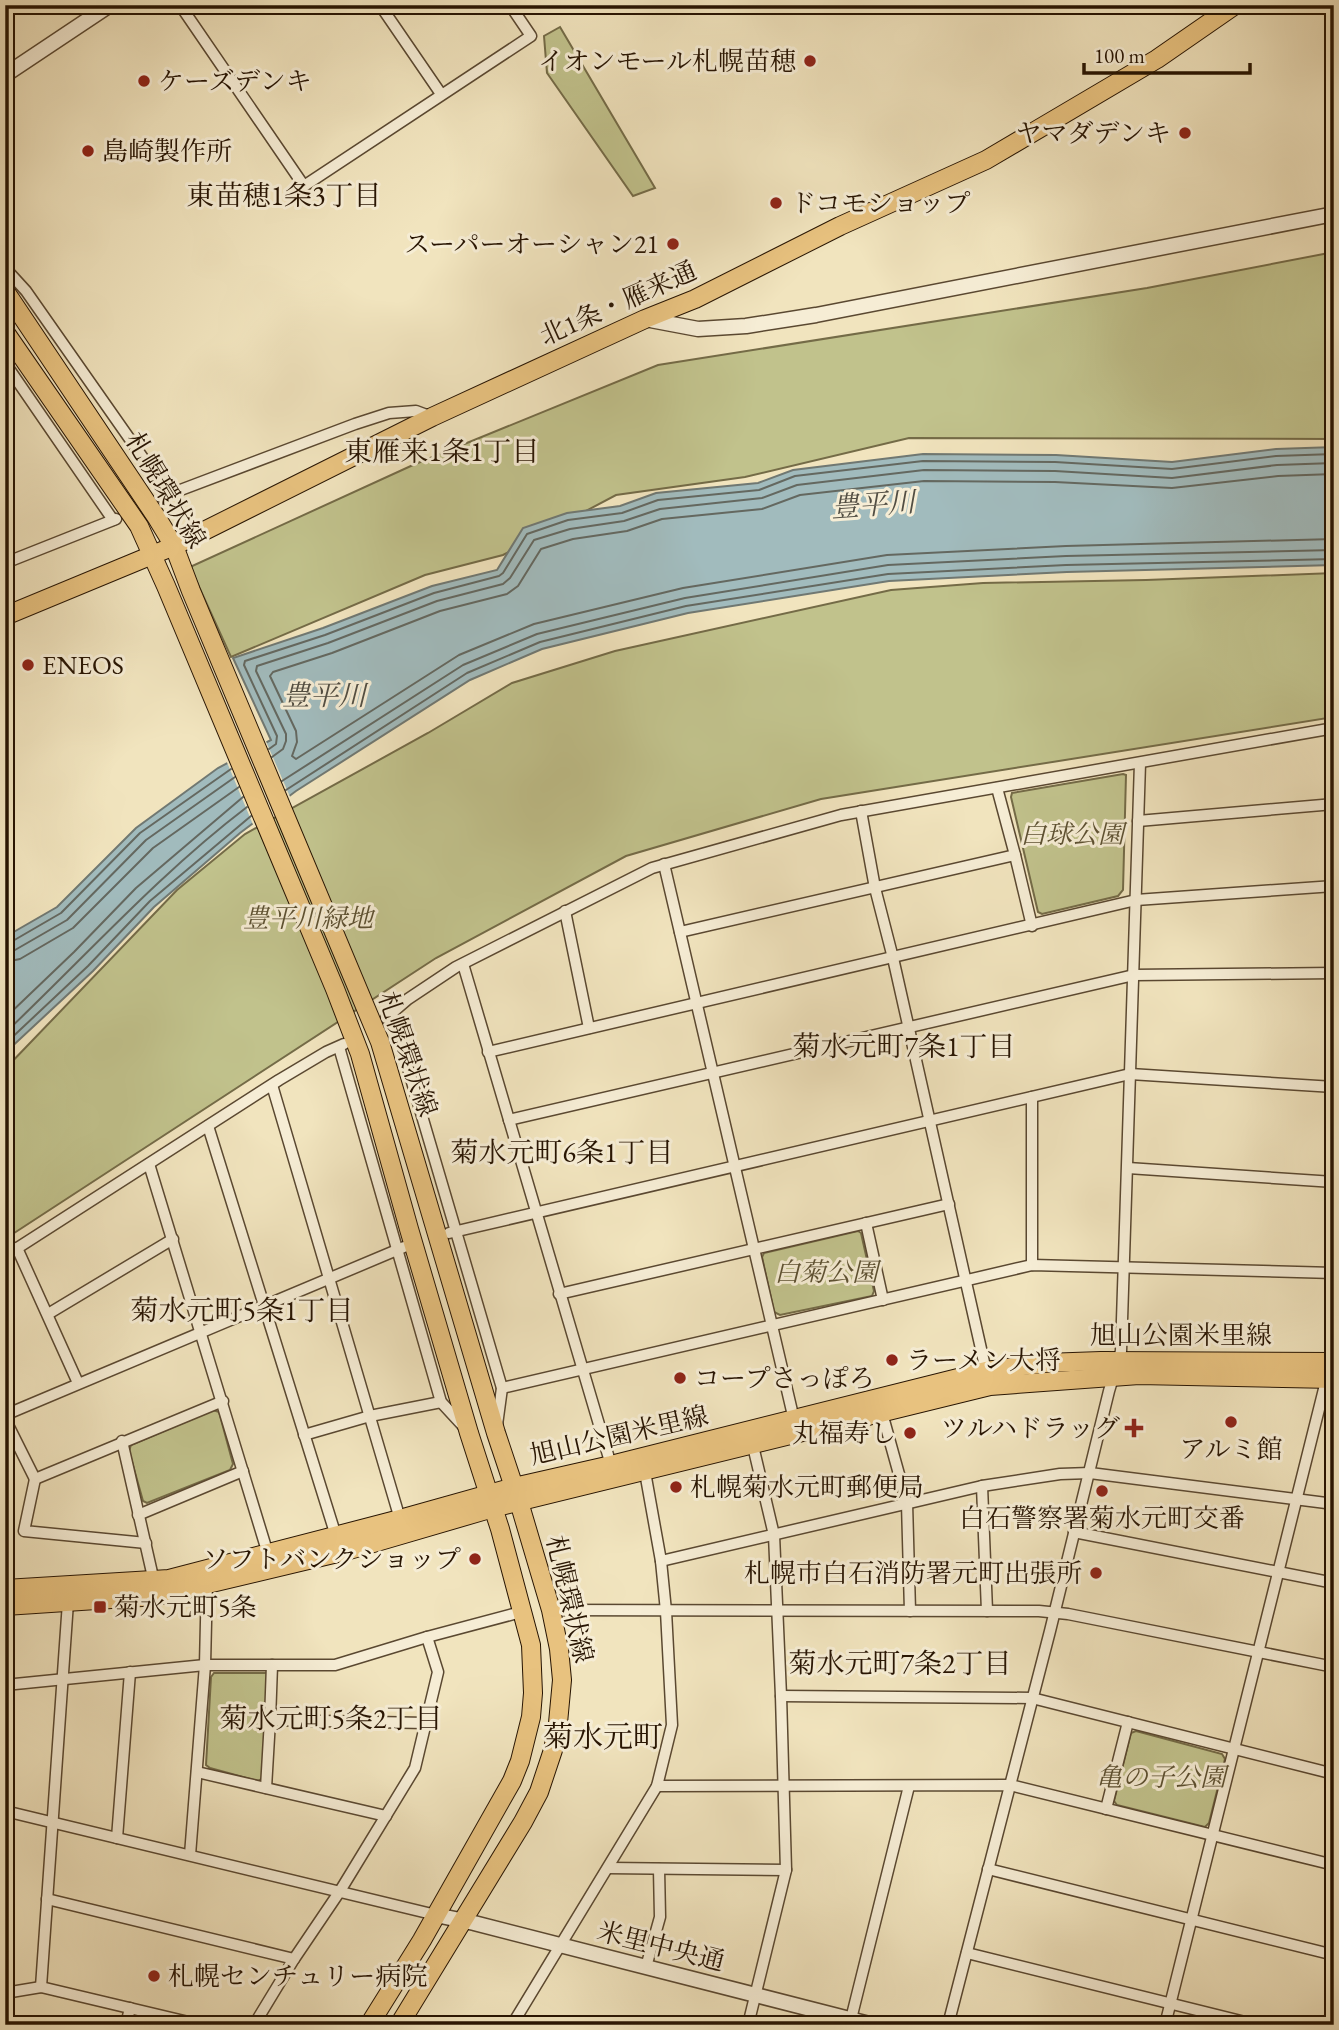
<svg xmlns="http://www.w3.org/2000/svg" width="1339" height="2030" font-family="'EB Garamond','Noto Serif JP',serif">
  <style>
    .green { fill: #c1c28c; stroke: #746b47; stroke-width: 2 }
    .water { fill: #a1bbbd; stroke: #707872; stroke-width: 2 }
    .pier { fill: #f1e4be }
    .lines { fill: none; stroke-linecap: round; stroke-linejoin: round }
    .shore { stroke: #646860; stroke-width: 2 }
    .minor-casing { stroke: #5a4831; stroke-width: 13 }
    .tertiary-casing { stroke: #5a4831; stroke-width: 17 }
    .primary-casing { stroke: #271402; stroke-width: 20 }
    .trunk-casing { stroke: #271402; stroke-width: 20 }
    .minor { stroke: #f6edd5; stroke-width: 10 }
    .tertiary { stroke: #f6edd5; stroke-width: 14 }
    .primary { stroke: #e8c27f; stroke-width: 18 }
    .trunk { stroke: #e8c27f; stroke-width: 18 }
    .poi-dot { fill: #8f2418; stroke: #f6edd5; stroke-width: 2.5 }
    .labels { text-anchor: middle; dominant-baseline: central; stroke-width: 6; stroke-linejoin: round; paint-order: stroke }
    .poi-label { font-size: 26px; fill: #271402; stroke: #f6edd5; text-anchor: start }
    .street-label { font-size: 26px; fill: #271402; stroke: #f6edd5 }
    .park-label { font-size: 26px; font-style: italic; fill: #5d5132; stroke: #f6edd5 }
    .neighbourhood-label { font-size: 28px; fill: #271402; stroke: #f6edd5 }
    .water-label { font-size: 28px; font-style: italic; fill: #524e43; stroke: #f6edd5 }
    .quarter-label { font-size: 30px; fill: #271402; stroke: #f6edd5 }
  </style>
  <rect width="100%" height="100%" fill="#f1e4be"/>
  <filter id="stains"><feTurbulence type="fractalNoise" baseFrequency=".00286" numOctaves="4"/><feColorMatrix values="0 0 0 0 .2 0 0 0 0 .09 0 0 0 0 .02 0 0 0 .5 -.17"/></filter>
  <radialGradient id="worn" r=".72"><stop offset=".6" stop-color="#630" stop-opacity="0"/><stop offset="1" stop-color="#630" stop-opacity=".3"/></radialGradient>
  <g class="green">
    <path d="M 560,27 L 655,188 L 633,196 L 547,73 L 544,36 Z"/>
    <path d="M 1334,252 L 1334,439 L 909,438 L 745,477 L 616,495 L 503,555 L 425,575 L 231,657 L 190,567 L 413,465 L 658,365 L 1147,288 Z"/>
    <path d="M 1334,573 L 1334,717 L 821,799 L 626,856 L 436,958 L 5,1239 L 5,1069 L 177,890 L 245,834 L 428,733 L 512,683 L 615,651 L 891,590 L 983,583 L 1146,580 Z"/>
    <path d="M 1123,774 L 1126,775 L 1123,890 L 1118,896 L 1042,914 L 1038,912 L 1011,797 L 1012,793 Z"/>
    <path d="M 858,1231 L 861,1233 L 874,1291 L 872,1296 L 780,1315 L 774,1312 L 762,1257 L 764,1253 Z"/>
    <path d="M 213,1410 L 219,1412 L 233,1464 L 230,1470 L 147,1503 L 143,1501 L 129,1451 L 131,1445 Z"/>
    <path d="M 214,1673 L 266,1673 L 268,1676 L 263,1778 L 258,1781 L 210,1768 L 206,1765 L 211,1677 Z"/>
    <path d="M 1136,1731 L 1222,1754 L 1225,1759 L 1209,1823 L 1205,1827 L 1117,1805 L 1114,1801 L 1131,1733 Z"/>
  </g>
  <path class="water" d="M 1334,447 L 1334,565 L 1067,572 L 889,581 L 688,613 L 542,649 L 470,680 L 296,791 L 240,833 L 154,907 L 93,971 L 5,1053 L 5,937 L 57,907 L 136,828 L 218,768 L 271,740 L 233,658 L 323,628 L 432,586 L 497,570 L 523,528 L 567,513 L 620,506 L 656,493 L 758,483 L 793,470 L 923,454 L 1056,455 L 1172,462 L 1276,449 Z"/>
  <path class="pier" d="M 265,739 L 291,799 L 254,827 L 226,760 Z"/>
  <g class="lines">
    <g class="shore">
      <path d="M 1334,474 L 1278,476 L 1172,488 L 1055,482 L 924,481 L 800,495 L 762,509 L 662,519 L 627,531 L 573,539 L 541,549 L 518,586 L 507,594 L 440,611 L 332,653 L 273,672 L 270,676 L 296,731 L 297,742 L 292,756 L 296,759 L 459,655 L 534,624 L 683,588 L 887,555 L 1066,546 L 1334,539"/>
      <path d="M 269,749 L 276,744 L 277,736 L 244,665 L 245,661 L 325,635 L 434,593 L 499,576 L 503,573 L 527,534 L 568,520 L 622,513 L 658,500 L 759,490 L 795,476 L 923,461 L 1055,462 L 1172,469 L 1276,456 L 1334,454"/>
      <path d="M 272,757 L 283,749 L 286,741 L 286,734 L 256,671 L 257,666 L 328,643 L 437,601 L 503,584 L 510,578 L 534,540 L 570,529 L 624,521 L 660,509 L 762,498 L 797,485 L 924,470 L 1055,471 L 1172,478 L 1277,465 L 1334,463"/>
      <path d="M 282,781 L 463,665 L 537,634 L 685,598 L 888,565 L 1066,556 L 1334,550"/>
      <path d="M 286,790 L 467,673 L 540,642 L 686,606 L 888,574 L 1066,565 L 1334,559"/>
      <path d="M 5,943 L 11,942 L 61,913 L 140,833 L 231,769"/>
      <path d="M 5,951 L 15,950 L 67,920 L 146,840 L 235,777"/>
      <path d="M 5,962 L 20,959 L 73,928 L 153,848 L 239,787"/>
      <path d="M 5,1018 L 74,952 L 136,888 L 243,797"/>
      <path d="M 5,1033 C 85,957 159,874 247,807"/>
      <path d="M 5,1044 L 88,966 L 150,901 L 251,816"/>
    </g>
    <defs>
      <g id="minor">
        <path d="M 180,5 L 304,186 L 531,36 L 510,5"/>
        <path d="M 380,5 L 441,94"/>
        <path d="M 5,268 L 26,291 L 169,495"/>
        <path d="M 5,363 L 113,520"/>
        <path d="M 162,497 L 355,424 L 389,413 L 416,411 L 432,417"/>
        <path d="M 5,563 L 116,519"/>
        <path d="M 997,788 L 1015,855 L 1032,926"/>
        <path d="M 861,811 L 875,888 L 893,958 L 986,1371"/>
        <path d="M 1138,821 L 1334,804"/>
        <path d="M 664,864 L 795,1424"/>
        <path d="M 565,911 L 589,1028"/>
        <path d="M 680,932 L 1015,855"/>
        <path d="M 463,964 L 611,1465"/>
        <path d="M 392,1014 L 502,1388 L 497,1425"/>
        <path d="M 386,1018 L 408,999 L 456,967 L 652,868 L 841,815 L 1334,728"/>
        <path d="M 339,1047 L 441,1402 L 465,1428"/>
        <path d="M 488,1052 L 1136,900 L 1334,886"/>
        <path d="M 272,1085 L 400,1519"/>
        <path d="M 1032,1097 L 1032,1265"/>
        <path d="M 509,1120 L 1134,975 L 1334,973"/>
        <path d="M 208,1126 L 336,1536"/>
        <path d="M 149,1164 L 268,1554"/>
        <path d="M 1128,1168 L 1334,1182"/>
        <path d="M 866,1223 L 883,1300"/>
        <path d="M 449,1233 L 1130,1074 L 1334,1087"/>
        <path d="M 17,1248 L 78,1383"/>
        <path d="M 5,1256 L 279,1080 L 326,1052 L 344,1044"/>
        <path d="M 559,1294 L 949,1204"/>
        <path d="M 48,1314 L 173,1239"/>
        <path d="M 502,1388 L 1032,1265 L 1334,1273"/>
        <path d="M 882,1413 L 907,1503 L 910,1611"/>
        <path d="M 5,1415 L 404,1247"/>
        <path d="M 5,1419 L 35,1479 L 223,1401"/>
        <path d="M 304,1435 L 370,1416 L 441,1402"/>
        <path d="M 122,1441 L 155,1586"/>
        <path d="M 35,1479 L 24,1531 L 146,1543"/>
        <path d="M 982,1486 L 987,1611"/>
        <path d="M 138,1515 L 243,1471"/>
        <path d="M 1074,1532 L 1334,1583"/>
        <path d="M 661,1561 L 982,1486 L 1060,1474 L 1090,1473 L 1334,1504"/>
        <path d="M 551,1610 L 1039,1611 L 1068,1614 L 1334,1667"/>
        <path d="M 5,1685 L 205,1665 L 335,1665 L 427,1637 L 521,1612"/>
        <path d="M 781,1696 L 1032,1698 L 1334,1774"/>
        <path d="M 270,1720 L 272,1665"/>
        <path d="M 197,1772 L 386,1816"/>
        <path d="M 657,1786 L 1010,1785 L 1334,1865"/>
        <path d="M 266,1788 L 270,1720 L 426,1723"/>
        <path d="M 1106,1809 L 1128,1722"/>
        <path d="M 5,1811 L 436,1915"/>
        <path d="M 117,1838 L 130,1672"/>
        <path d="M 190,1855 L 205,1665 L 207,1579"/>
        <path d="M 608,1868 L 786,1870"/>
        <path d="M 988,1869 L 1334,1955"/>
        <path d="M 47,1899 L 294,1959"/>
        <path d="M 967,1953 L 1257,2025"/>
        <path d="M 646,1967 L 660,1917 L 659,1869"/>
        <path d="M 41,1987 L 68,1602"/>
        <path d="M 5,1993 L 41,1987 L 201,2025"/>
        <path d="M 851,2019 L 909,1786"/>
        <path d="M 126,2025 L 130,2008"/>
        <path d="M 254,2025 L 294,1959 L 340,1891 L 415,1768 L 438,1672 L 427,1637"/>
        <path d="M 512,2025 L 657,1786 L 672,1725 L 666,1611 L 661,1561 L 645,1472"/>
        <path d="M 748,2025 L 786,1870 L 781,1696 L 774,1535 L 753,1446"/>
        <path d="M 948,2025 L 1050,1631 L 1109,1391 L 1121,1351 L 1140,763"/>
        <path d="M 1165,2025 L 1334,1349"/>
        <path d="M 1328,2025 L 1334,2002"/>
      </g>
      <g id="tertiary">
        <path d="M 5,75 L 110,5"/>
        <path d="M 645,319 L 698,329 L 746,326 L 816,315 L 1334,214"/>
        <path d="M 436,1915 L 474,1923 L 873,2025"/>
      </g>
      <g id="primary">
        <path d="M 5,291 L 157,518 L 174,546 L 191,591 L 380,1042 L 496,1433 L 519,1502 L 551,1610 L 559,1649 L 562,1680 L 558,1723 L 553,1750 L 539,1792 L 523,1822 L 399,2025"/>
        <path d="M 5,332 L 139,526 L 166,586 L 335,989 L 360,1054 L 409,1229 L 469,1433 L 500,1529 L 531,1645 L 533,1693 L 531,1717 L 520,1761 L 512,1781 L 422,1940 L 369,2025"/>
        <path d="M 5,1589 L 169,1579 L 400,1519 L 514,1487 L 611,1465 L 986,1371 L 1045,1363 L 1101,1361 L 1334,1362"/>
        <path d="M 5,1606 L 157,1596 L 346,1551 L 493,1508 L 990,1386 L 1139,1375 L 1334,1379"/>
      </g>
      <path id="trunk" d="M 5,616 L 174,546 L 432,417 L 645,319 L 695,299 L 840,226 L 986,160 L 1157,59 L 1235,5"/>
    </defs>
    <use href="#minor" class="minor-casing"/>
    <use href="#tertiary" class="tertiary-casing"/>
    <use href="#primary" class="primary-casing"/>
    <use href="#trunk" class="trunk-casing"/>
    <use href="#minor" class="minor"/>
    <use href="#tertiary" class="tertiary"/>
    <use href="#primary" class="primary"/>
    <use href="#trunk" class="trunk"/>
  </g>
  <g class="poi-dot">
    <circle cx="810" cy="61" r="7"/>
    <circle cx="144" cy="81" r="7"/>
    <circle cx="1185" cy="133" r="7"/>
    <circle cx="88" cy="151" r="7"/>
    <circle cx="776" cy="203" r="7"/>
    <circle cx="673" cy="244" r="7"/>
    <circle cx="28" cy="665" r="7"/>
    <circle cx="892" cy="1360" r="7"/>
    <circle cx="680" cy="1378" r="7"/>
    <circle cx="1231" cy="1422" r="7"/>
    <path d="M1130.5 1417.5h7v7h7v7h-7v7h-7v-7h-7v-7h7z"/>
    <circle cx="910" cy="1433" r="7"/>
    <circle cx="676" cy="1487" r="7"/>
    <circle cx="1102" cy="1491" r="7"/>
    <circle cx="475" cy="1559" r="7"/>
    <circle cx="1096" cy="1573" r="7"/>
    <rect x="93" y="1600" width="14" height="14" rx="3.5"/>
    <circle cx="154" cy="1976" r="7"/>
  </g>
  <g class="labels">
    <g class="poi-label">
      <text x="796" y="61" text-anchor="end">イオンモール札幌苗穂</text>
      <text x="158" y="81">ケーズデンキ</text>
      <text x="1171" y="133" text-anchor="end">ヤマダデンキ</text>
      <text x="102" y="151">島崎製作所</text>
      <text x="790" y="203">ドコモショップ</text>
      <text x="659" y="244" text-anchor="end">スーパーオーシャン21</text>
      <text x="42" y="665">ENEOS</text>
      <text x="906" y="1360">ラーメン大将</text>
      <text x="694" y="1378">コープさっぽろ</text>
      <text x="1120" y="1428" text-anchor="end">ツルハドラッグ</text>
      <text x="896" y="1433" text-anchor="end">丸福寿し</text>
      <text x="1231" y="1449" text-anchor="middle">アルミ館</text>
      <text x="690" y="1487">札幌菊水元町郵便局</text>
      <text x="1102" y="1518" text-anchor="middle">白石警察署菊水元町交番</text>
      <text x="461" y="1559" text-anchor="end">ソフトバンクショップ</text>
      <text x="1082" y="1573" text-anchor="end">札幌市白石消防署元町出張所</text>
      <text x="114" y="1607">菊水元町5条</text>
      <text x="168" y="1976">札幌センチュリー病院</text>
    </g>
    <g class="street-label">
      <text transform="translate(618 303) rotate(-24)">北1条・雁来通</text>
      <text transform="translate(166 490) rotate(59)">札幌環状線</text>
      <text transform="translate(408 1054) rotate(71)">札幌環状線</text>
      <text x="1181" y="1335">旭山公園米里線</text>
      <text transform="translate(619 1435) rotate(-13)">旭山公園米里線</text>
      <text transform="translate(570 1599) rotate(77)">札幌環状線</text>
      <text transform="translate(661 1946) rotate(14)">米里中央通</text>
    </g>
    <g class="park-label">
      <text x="1072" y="834">白球公園</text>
      <text x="308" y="918">豊平川緑地</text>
      <text x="826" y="1272">白菊公園</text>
      <text x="1161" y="1777">亀の子公園</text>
    </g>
    <g class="neighbourhood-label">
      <text x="284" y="195">東苗穂1条3丁目</text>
      <text x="442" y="451">東雁来1条1丁目</text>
      <text x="904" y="1046">菊水元町7条1丁目</text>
      <text x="562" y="1152">菊水元町6条1丁目</text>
      <text x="242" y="1310">菊水元町5条1丁目</text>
      <text x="900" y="1663">菊水元町7条2丁目</text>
      <text x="331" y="1718">菊水元町5条2丁目</text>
    </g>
    <g class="water-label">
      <text transform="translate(873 504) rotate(-4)">豊平川</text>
      <text x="324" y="695">豊平川</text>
    </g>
    <g class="quarter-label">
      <text x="603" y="1736">菊水元町</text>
    </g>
  </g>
  <rect width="1339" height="2030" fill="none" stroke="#f1e4be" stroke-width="28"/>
  <rect x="7" y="7" width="1325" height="2016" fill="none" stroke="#271402" stroke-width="3.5"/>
  <rect x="14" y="14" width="1311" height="2002" fill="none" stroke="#271402" stroke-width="2"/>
  <path d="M1084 63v10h166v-10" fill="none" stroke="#271402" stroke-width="3.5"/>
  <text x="1094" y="63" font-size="21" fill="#271402" stroke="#f6edd5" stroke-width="5" paint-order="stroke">100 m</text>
  <rect width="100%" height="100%" filter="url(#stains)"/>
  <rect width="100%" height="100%" fill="url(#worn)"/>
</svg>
